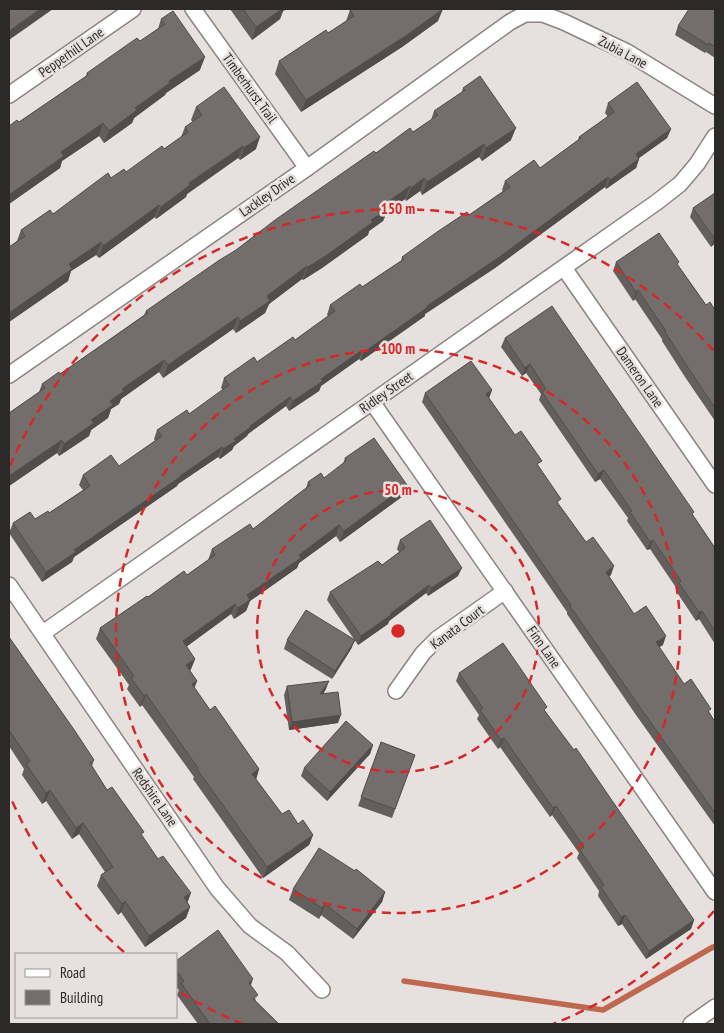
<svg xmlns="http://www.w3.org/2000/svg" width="724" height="1033" font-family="'PT Sans Narrow',sans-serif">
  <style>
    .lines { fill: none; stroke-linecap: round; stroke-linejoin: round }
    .stream { stroke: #bf6850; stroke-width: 5.5 }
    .street-casing { stroke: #8b8584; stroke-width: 18 }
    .street { stroke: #fff; stroke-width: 15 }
    .wall { fill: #635f5d }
    .shaded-wall { fill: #504d4c }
    .building { fill: #736e6c; stroke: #504d4c }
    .ring { fill: none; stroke: #d62828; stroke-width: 2.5; stroke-dasharray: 9 6 }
    .labels { text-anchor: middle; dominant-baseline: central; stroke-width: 5; stroke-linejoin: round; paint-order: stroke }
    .street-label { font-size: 14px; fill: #2c2a29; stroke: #e6e0de }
    .centre { fill: #d62828; stroke: #e6e0de; stroke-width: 2.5 }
    .ring-label { font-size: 15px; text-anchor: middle; font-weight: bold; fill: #d62828; stroke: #e6e0de; stroke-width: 5; stroke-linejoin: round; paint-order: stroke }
  </style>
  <rect width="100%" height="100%" fill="#e6e0de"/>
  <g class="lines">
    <path class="stream" d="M 404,981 L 603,1010 L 713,947"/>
    <defs>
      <g id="street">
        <path d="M 193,9 L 307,168"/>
        <path d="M 9,95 L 133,9"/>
        <path d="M 564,268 L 715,485"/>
        <path d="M 9,375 L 307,168 L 510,22 L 525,14 L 543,14 L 564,22 L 627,52 L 715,106"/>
        <path d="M 372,402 L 715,892"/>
        <path d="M 9,585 L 217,888 L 250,926 L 287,953 L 322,990"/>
        <path d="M 43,633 L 657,202 L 680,184 L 697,164 L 715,136"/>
        <path d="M 396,691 L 423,653 L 437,639 L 505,591"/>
        <path d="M 691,1024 L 715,1007"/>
      </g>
    </defs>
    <use href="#street" class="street-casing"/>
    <use href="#street" class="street"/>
  </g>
  <g class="wall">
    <path d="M 230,9 L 287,9 L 283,11 L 280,19 L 252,40 Z"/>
    <path d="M 715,9 L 715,58 L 706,52 L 705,53 L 675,35 L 678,26 Z"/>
    <path d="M 350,10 L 438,21 L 402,47 L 301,112 L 275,74 L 279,61 L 328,33 L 346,21 Z"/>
    <path d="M 161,19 L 200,70 L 166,93 L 165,95 L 134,118 L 132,123 L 104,143 L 99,136 L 62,161 L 60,168 L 9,204 L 9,126 L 19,122 L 86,76 L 87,73 L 140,41 L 158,29 Z"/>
    <path d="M 463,88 L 511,140 L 482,161 L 479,157 L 422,195 L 420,191 L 406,201 L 405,199 L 387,212 L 383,221 L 369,231 L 368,235 L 322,268 L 303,280 L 302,279 L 269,304 L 265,313 L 236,333 L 233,329 L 163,378 L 159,372 L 121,399 L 119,404 L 111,409 L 108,418 L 91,430 L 89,436 L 59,456 L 57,453 L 9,486 L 9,413 L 39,392 L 42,384 L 60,374 L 144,315 L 146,311 L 236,250 L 376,153 L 413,132 L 431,120 L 434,111 L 462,92 Z"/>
    <path d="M 608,103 L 671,129 L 667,138 L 639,158 L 639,159 L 636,168 L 606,189 L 605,187 L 495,268 L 425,314 L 425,316 L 361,361 L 359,359 L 321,386 L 319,391 L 289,411 L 286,406 L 248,434 L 247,436 L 234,446 L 232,450 L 220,459 L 218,457 L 178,484 L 177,486 L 74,557 L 72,562 L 42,582 L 9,533 L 13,523 L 35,519 L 49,513 L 83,490 L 79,485 L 83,475 L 119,466 L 155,441 L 154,439 L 157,430 L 189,414 L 223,390 L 221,388 L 224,378 L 257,362 L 295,340 L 328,316 L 327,315 L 330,305 L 362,287 L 401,261 L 402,257 L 469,215 L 503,191 L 502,190 L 505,181 L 540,168 L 578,140 L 579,137 L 608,117 L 605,113 Z"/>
    <path d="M 196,107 L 256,149 L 240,160 L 238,158 L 187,194 L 186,197 L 156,219 L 155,217 L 99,258 L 96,255 L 71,271 L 68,281 L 9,322 L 9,247 L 17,241 L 21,230 L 53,214 L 111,178 L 126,172 L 164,149 L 181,137 L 185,127 L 193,122 L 191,120 Z"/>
    <path d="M 715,193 L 715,243 L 711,247 L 690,217 L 693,208 Z"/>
    <path d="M 616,262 L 678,265 L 706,305 L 715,310 L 715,421 L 685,377 L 662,341 L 662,339 L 635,299 L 633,301 L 613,271 Z"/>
    <path d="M 505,338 L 693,515 L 715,548 L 715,644 L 699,619 L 696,621 L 676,591 L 677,589 L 650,549 L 647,550 L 627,521 L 628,518 L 600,479 L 595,482 L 539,400 L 541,394 L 526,373 L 522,376 L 501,347 Z"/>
    <path d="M 492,390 L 489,398 L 515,435 L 539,467 L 559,505 L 586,542 L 611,575 L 609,576 L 634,614 L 663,645 L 659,647 L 684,684 L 710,713 L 715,722 L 715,826 L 636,715 L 567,614 L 567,612 L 422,402 L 425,393 Z"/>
    <path d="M 345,458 L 407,485 L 403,496 L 340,542 L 336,536 L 299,563 L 297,568 L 250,601 L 246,611 L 234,619 L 231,614 L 186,647 L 195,659 L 191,669 L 190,671 L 197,681 L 194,688 L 210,710 L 259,769 L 256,779 L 282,814 L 298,824 L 313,835 L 309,845 L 263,878 L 193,779 L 194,777 L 142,705 L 140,707 L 127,689 L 129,685 L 96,639 L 100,628 L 148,597 L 187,575 L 208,560 L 212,549 L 253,529 L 306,488 L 308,482 L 324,478 L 343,464 Z"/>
    <path d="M 400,540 L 458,576 L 428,596 L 426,593 L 389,621 L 388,624 L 358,645 L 327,600 L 330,592 L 382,565 L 399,552 L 397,549 Z"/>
    <path d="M 9,637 L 94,760 L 92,766 L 107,790 L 142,836 L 190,907 L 186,918 L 145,947 L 121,912 L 118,915 L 97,886 L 101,875 L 105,872 L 79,834 L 72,839 L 46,801 L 42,804 L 22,775 L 24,769 L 9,746 Z"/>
    <path d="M 287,640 L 355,640 L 351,649 L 332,679 L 284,649 Z"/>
    <path d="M 459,673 L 546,712 L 694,920 L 691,929 L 646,959 L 622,924 L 618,926 L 598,896 L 599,891 L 577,858 L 579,853 L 552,815 L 550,817 L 500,747 L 498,749 L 477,719 L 479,715 L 456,681 Z"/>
    <path d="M 287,686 L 326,689 L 323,694 L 338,723 L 289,730 L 284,695 Z"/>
    <path d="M 381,742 L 415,755 L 392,818 L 358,806 Z"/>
    <path d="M 373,745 L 370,754 L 327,801 L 301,776 L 304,768 Z"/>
    <path d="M 293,889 L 385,892 L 382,902 L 353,939 L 321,915 L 319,919 L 289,900 Z"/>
    <path d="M 176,961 L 251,986 L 256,1001 L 279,1024 L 198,1024 L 177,995 L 179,990 L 176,987 Z"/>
  </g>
  <g class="shaded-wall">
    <path d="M 40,9 L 53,9 L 9,40 L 9,31 Z"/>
    <path d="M 280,9 L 287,9 L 283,11 L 280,19 L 252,40 L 256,27 Z"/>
    <path d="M 443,9 L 438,21 L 402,47 L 301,112 L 306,100 Z"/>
    <path d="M 205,57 L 200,70 L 166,93 L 165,95 L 134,118 L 132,123 L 104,143 L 109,131 L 135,108 L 169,81 Z"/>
    <path d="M 103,123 L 99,136 L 62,161 L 60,168 L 9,204 L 9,195 L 61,152 Z"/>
    <path d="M 516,128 L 511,140 L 482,161 L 486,148 Z"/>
    <path d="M 671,129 L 667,138 L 632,163 L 636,154 Z"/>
    <path d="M 260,137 L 256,149 L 240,160 L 244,148 Z"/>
    <path d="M 484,144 L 479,157 L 422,195 L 427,182 Z"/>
    <path d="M 243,146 L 238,158 L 187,194 L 186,197 L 156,219 L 161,207 L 189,183 Z"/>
    <path d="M 639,159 L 636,168 L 606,189 L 610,180 Z"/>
    <path d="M 608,177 L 605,187 L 495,268 L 425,314 L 425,316 L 361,361 L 364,352 Z"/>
    <path d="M 424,178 L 420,191 L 406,201 L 411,188 Z"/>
    <path d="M 410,186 L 405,199 L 387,212 L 383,221 L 369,231 L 368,235 L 322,268 L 303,280 L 308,267 L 371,220 L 385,204 Z"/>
    <path d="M 159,205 L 155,217 L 99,258 L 103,246 Z"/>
    <path d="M 715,237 L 715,243 L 711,247 L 714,238 Z"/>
    <path d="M 101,242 L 96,255 L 71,271 L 68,281 L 9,322 L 9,313 L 69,264 Z"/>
    <path d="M 307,266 L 302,279 L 269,304 L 265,313 L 236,333 L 240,321 L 267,296 Z"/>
    <path d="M 638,290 L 635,299 L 633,301 L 636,292 Z"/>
    <path d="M 238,317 L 233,329 L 163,378 L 168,365 Z"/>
    <path d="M 362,350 L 359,359 L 321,386 L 319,391 L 289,411 L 293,401 L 321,379 Z"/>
    <path d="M 164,360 L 159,372 L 121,399 L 119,404 L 111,409 L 108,418 L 91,430 L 89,436 L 59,456 L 64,444 L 91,420 L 122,389 Z"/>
    <path d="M 530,364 L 526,373 L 522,376 L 525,368 Z"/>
    <path d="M 492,390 L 489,398 L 486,394 Z"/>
    <path d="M 290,397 L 286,406 L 248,434 L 247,436 L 234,446 L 232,450 L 220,459 L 223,449 L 234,439 L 250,426 Z"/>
    <path d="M 62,440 L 57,453 L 9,486 L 9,476 Z"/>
    <path d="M 222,447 L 218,457 L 178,484 L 177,486 L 74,557 L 72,562 L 42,582 L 46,572 L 74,550 L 180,476 Z"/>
    <path d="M 604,470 L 600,479 L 595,482 L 598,474 Z"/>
    <path d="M 407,485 L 403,496 L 340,542 L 344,531 Z"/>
    <path d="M 339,525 L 336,536 L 299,563 L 297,568 L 250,601 L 246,611 L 234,619 L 238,608 L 247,595 L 299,555 Z"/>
    <path d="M 653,540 L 650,549 L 647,550 L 650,542 Z"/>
    <path d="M 614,566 L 611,575 L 603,581 L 606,572 Z"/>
    <path d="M 462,568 L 458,576 L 428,596 L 431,588 Z"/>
    <path d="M 429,585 L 426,593 L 389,621 L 388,624 L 358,645 L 361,636 Z"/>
    <path d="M 235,604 L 231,614 L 179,652 L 183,641 Z"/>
    <path d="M 702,611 L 699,619 L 696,621 L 699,612 Z"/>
    <path d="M 666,636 L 663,645 L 653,651 L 656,642 Z"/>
    <path d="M 355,640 L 351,649 L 332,679 L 335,671 Z"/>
    <path d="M 195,659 L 191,669 L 182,676 L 186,665 Z"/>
    <path d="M 197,681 L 193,692 L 192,684 Z"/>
    <path d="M 329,681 L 326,689 L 317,703 L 320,694 Z"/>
    <path d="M 146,694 L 142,705 L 140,707 L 144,696 Z"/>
    <path d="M 341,715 L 338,723 L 289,730 L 292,722 Z"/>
    <path d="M 504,738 L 500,747 L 498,749 L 501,740 Z"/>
    <path d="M 373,745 L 370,754 L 327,801 L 330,792 Z"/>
    <path d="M 259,769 L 256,780 L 252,774 Z"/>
    <path d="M 50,790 L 46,801 L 42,804 L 46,793 Z"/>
    <path d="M 556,806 L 552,815 L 550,817 L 553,808 Z"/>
    <path d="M 83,823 L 79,834 L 72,839 L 76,828 Z"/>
    <path d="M 313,835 L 309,845 L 263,878 L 267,867 Z"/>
    <path d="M 385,892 L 382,902 L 353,939 L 357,929 Z"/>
    <path d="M 191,893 L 187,904 L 184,897 Z"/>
    <path d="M 125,901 L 121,912 L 118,915 L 122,904 Z"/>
    <path d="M 325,904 L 321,915 L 319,919 L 322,908 Z"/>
    <path d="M 190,907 L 186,918 L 145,947 L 149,936 Z"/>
    <path d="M 625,915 L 622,924 L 618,926 L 621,917 Z"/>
    <path d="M 694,920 L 691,929 L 646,959 L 649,951 Z"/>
    <path d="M 253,979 L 249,990 L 249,983 Z"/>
  </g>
  <g class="building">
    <path d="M 9,9 L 40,9 L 9,31 Z"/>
    <path d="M 243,9 L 282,9 L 256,27 Z"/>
    <path d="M 352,9 L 443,9 L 407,35 L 306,100 L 279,61 L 326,30 L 328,33 L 354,16 L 350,10 Z"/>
    <path d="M 689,9 L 715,9 L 715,47 L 709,43 L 708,45 L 678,26 Z"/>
    <path d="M 173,11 L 205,57 L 169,81 L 170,83 L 135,108 L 137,110 L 109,131 L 103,123 L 61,152 L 64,156 L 9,195 L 9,126 L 17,120 L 19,122 L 88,75 L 87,73 L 137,38 L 140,41 L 165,24 L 161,19 Z"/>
    <path d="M 480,76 L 516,128 L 486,148 L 484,144 L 427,182 L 424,178 L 411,188 L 410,186 L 385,204 L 388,209 L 371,220 L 373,222 L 327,255 L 308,267 L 307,266 L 267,296 L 270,301 L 240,321 L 238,317 L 168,365 L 164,360 L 122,389 L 124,391 L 110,401 L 113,405 L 91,420 L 94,423 L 64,444 L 62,440 L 9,476 L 9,413 L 45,388 L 42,384 L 59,372 L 60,374 L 148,313 L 146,311 L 218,261 L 236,250 L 275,220 L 374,151 L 376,153 L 410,128 L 413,132 L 438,115 L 434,111 L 465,90 L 463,88 Z"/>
    <path d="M 637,82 L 671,129 L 636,154 L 639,159 L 610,180 L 608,177 L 498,258 L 427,306 L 428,307 L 364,352 L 362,350 L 321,379 L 323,381 L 293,401 L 290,397 L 250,426 L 251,427 L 234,439 L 236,441 L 223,449 L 222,447 L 180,476 L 180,477 L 74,550 L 76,552 L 46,572 L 13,523 L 30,512 L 35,519 L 48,511 L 49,513 L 90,486 L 83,475 L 111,455 L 119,466 L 162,436 L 157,430 L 187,410 L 189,414 L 229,385 L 224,378 L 254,357 L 257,362 L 293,337 L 295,340 L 335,311 L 330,305 L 360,284 L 362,287 L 404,259 L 402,257 L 437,232 L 467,212 L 469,215 L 510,187 L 505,181 L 534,160 L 540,168 L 581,138 L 579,137 L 614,112 L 608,103 Z"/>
    <path d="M 224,87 L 260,137 L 244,148 L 243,146 L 189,183 L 190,185 L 161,207 L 159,205 L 103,246 L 101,242 L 69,264 L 72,269 L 9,313 L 9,254 L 10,252 L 9,250 L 9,247 L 25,236 L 21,230 L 50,210 L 53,214 L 108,173 L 111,178 L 124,169 L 126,172 L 162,146 L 164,149 L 188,132 L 185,127 L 202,115 L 196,107 Z"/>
    <path d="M 715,193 L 715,237 L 714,238 L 693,208 Z"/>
    <path d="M 659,233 L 679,262 L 677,264 L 706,305 L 710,302 L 715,310 L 715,408 L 689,369 L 665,332 L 666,331 L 638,290 L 636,292 L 616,262 Z"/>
    <path d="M 552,306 L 694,512 L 692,514 L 715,548 L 715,631 L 702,611 L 699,612 L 679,583 L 681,581 L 653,540 L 650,542 L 630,512 L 632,511 L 604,470 L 598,474 L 542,392 L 546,389 L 530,364 L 525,368 L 505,338 Z"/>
    <path d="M 471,361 L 492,390 L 486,394 L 515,435 L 521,431 L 542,461 L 537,464 L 561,499 L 557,502 L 586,542 L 593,537 L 614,566 L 606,572 L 634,614 L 646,606 L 666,636 L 656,642 L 684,684 L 691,679 L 711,709 L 708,711 L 715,722 L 715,813 L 639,706 L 570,606 L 571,605 L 425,393 Z"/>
    <path d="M 374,438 L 407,485 L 344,531 L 339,525 L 299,555 L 301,558 L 247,595 L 250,600 L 238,608 L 235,604 L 183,641 L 195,659 L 186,665 L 197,681 L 192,684 L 210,710 L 215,706 L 259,769 L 252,774 L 282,814 L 289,810 L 298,824 L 303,820 L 313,835 L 267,867 L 197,769 L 198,768 L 146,694 L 144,696 L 131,678 L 134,676 L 100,628 L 147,596 L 148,597 L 184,571 L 187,575 L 215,555 L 212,549 L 250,524 L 253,529 L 310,485 L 308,482 L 321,473 L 324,478 L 346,461 L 345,458 Z"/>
    <path d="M 430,520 L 462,568 L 431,588 L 429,585 L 390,614 L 391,615 L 361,636 L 330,592 L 378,561 L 382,565 L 405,548 L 400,540 Z"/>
    <path d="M 306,610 L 355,640 L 335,671 L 287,640 Z"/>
    <path d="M 9,637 L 75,731 L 94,760 L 90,763 L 107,790 L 112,787 L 144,832 L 141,834 L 158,859 L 163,856 L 191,893 L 184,897 L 190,907 L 149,936 L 125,901 L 122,904 L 101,875 L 113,867 L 83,823 L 76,828 L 50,790 L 46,793 L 26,764 L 30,761 L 9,730 Z"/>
    <path d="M 503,643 L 547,707 L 544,710 L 574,750 L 576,748 L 694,920 L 649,951 L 625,915 L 621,917 L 601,887 L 604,885 L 580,850 L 584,847 L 556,806 L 553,808 L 504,738 L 501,740 L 480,710 L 483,708 L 459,673 Z"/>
    <path d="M 329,681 L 320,694 L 338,692 L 341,715 L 292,722 L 287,686 Z"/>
    <path d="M 346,721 L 373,745 L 330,792 L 304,768 Z"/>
    <path d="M 381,742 L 415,755 L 395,809 L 361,797 Z"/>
    <path d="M 319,848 L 355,871 L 356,869 L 385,892 L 357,929 L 325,904 L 322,908 L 293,889 Z"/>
    <path d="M 218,930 L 253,979 L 249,983 L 258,995 L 253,999 L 279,1024 L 210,1024 L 181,983 L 184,981 L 176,970 L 176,961 Z"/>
  </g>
  <g class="ring">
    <circle cx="398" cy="631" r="141"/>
    <circle cx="398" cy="631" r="282"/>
    <path d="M714 911A422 422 0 0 1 553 1024M243 1024A422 422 0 0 1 178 991M124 952A422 422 0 0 1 10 796M10 466A422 422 0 0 1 714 351"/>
  </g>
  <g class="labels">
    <g class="street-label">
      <text transform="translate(71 52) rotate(-35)">Pepperhill Lane</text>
      <text transform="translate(623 52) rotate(28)">Zubia Lane</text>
      <text transform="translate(250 88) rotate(54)">Timberhurst Trail</text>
      <text transform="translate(267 195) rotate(-35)">Lackley Drive</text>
      <text transform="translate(640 377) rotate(55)">Dameron Lane</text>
      <text transform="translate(386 392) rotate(-35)">Ridley Street</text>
      <text transform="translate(457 627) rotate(-37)">Kanata Court</text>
      <text transform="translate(544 647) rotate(55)">Finn Lane</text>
      <text transform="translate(155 797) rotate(55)">Redshire Lane</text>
    </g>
  </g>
  <circle cx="398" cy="631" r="8" class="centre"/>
  <g class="ring-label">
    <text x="398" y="214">150 m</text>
    <text x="398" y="354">100 m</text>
    <text x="398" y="495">50 m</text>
  </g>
  <rect width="724" height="1033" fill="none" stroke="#2c2a29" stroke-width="20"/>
  <rect x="15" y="953" width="162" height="65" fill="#e6e0de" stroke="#9c9796"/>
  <rect x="25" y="969" width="25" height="8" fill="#ffffff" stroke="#9c9796"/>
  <text x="60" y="978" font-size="15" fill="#2c2a29">Road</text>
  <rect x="25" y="990" width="25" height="15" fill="#736e6c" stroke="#9c9796"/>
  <text x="60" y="1003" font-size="15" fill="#2c2a29">Building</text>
</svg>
